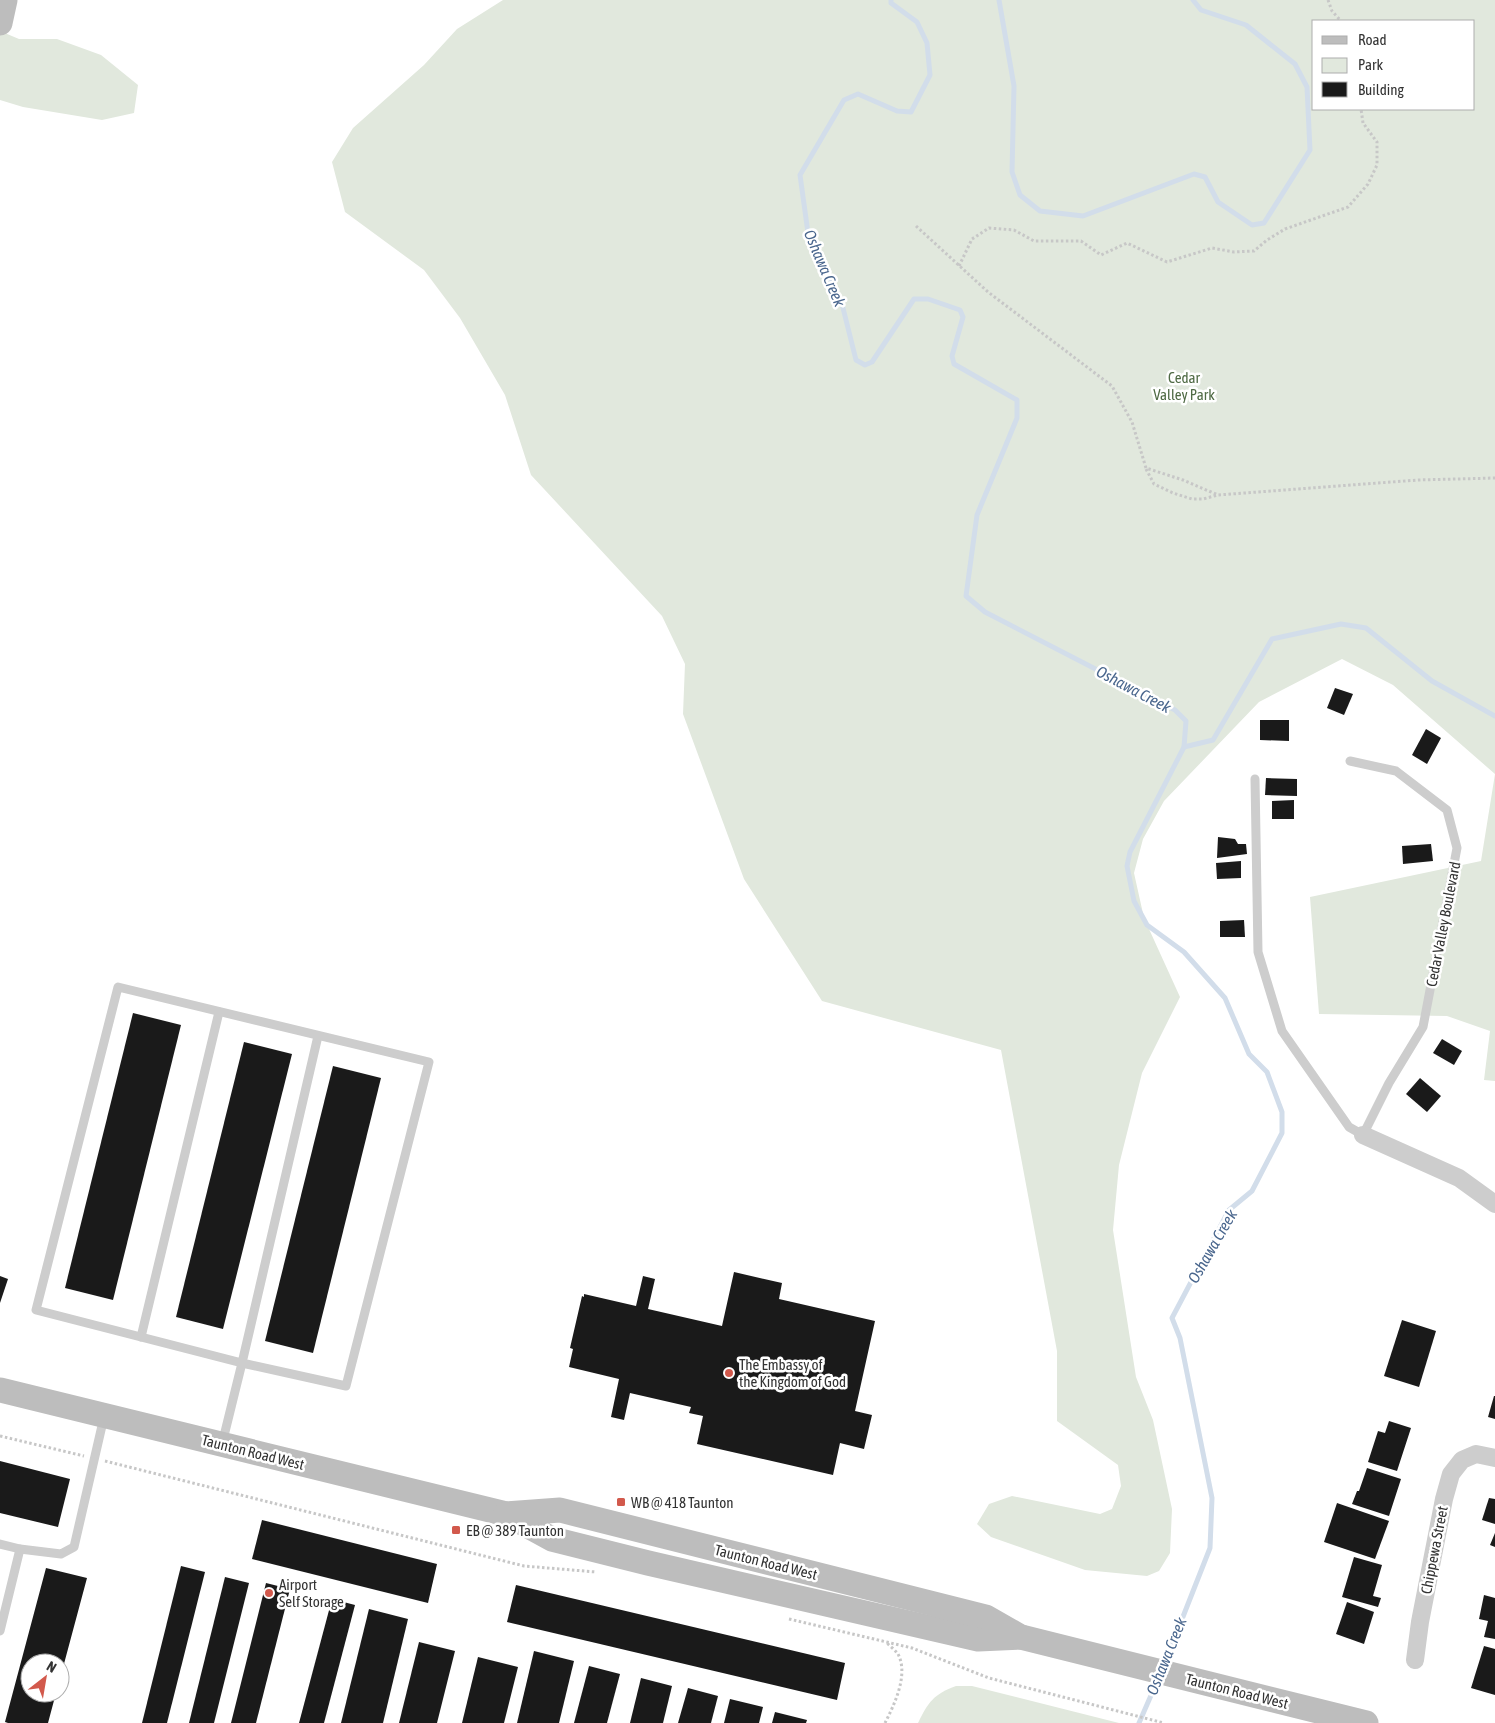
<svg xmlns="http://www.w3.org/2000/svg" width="1495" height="1723" font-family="'Asap Condensed',sans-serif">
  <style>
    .green { fill: #e1e8dd; fill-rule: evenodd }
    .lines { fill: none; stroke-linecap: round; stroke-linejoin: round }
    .stream { stroke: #d2ddea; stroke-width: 5 }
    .building { fill: #1a1a1a }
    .path { stroke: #c7c7c7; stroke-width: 3; stroke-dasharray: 2.5 2.5; stroke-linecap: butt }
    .lane { stroke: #cdcdcd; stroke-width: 9 }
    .street { stroke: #cdcdcd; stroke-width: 18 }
    .secondary { stroke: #bdbdbd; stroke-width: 25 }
    .poi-dot { fill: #d2594c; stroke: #fff; stroke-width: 2 }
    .labels { text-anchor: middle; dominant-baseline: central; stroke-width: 5; stroke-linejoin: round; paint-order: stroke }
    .park-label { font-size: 15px; fill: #4f6a44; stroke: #fff }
    .street-label { font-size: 15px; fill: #333; stroke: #fff }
    .poi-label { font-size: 15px; fill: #333; stroke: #fff; text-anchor: start }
    .water-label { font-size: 16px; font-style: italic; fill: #49668d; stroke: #fff }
  </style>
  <rect width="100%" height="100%" fill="#fff"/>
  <g class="green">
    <path d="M 503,0 L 1495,0 L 1495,1081 L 1484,1080 L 1490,1031 L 1447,1016 L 1319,1014 L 1310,897 L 1481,861 L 1495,774 L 1393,685 L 1342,659 L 1259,702 L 1164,801 L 1143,839 L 1134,873 L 1144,918 L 1180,997 L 1142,1073 L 1119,1165 L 1113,1230 L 1136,1377 L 1153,1420 L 1172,1509 L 1170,1553 L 1159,1571 L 1147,1576 L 1085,1570 L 991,1537 L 977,1524 L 989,1504 L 1012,1496 L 1100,1514 L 1112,1509 L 1121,1486 L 1118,1465 L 1057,1421 L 1057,1351 L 1001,1050 L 822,1001 L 744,879 L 683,714 L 685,664 L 662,616 L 531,475 L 505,395 L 460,318 L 424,270 L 345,212 L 332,162 L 353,128 L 424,65 L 457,29 ZM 1314,21 L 1474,21 L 1474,109 L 1314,109 Z"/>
    <path d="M 0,31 L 19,39 L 57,39 L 101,55 L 138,85 L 134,113 L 102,120 L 23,107 L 0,100 Z"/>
    <path d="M 956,1686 L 972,1686 L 1119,1723 L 918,1723 C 928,1702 934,1694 956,1686 Z"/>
  </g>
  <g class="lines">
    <g class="stream">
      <path d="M 891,0 L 891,3 L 917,22 L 927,43 L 930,75 L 911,112 L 897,111 L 858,94 L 844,100 L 800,175 L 808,233 L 842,304 L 856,360 L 865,365 L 872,362 L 914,299 L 928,299 L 960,310 L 963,317 L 952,356 L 954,364 L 1017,400 L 1017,418 L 977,515 L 966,596 L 985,612 L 1175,710 L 1186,721 L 1184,747 L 1130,852 L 1127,866 L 1134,901 L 1147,925 L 1184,952 L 1225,998 L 1249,1054 L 1267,1072 L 1282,1112 L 1282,1133 L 1252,1191 L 1229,1210 L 1172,1318 L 1180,1338 L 1212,1498 L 1210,1548 L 1164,1665"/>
      <path d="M 999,0 L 1014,86 L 1012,172 L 1020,195 L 1040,211 L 1083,216 L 1194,174 L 1205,177 L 1218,202 L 1252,225 L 1264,223 L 1310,150 L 1307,87 L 1295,64 L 1246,25 L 1201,10 L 1193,0"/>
      <path d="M 1184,747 L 1213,740 L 1272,639 L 1341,624 L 1366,628 L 1432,681 L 1495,716"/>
      <path d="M 1139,1723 L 1159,1677"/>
    </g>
  </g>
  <g class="building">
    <path d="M 1335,688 L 1353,694 L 1344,715 L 1327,708 Z"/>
    <path d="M 1260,720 L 1289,720 L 1289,741 L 1260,740 Z"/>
    <path d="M 1426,729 L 1441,738 L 1427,764 L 1412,755 Z"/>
    <path d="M 1266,778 L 1297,779 L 1297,796 L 1265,795 Z"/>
    <path d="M 1294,800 L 1294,819 L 1272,819 L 1272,801 Z"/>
    <path d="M 1218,837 L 1235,839 L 1238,844 L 1246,844 L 1247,854 L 1217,858 Z"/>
    <path d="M 1431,844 L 1433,861 L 1403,864 L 1402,846 Z"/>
    <path d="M 1241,861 L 1241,878 L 1217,879 L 1216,863 Z"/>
    <path d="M 1244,920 L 1245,937 L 1220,937 L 1220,921 Z"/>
    <path d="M 133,1013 L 181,1025 L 113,1300 L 65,1288 Z"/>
    <path d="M 1442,1039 L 1462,1051 L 1454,1065 L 1433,1053 Z"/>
    <path d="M 244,1042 L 292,1054 L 223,1329 L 176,1317 Z"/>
    <path d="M 333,1066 L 381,1078 L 313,1353 L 265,1341 Z"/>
    <path d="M 1420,1078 L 1441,1096 L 1427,1112 L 1406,1094 Z"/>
    <path d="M 734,1272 L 782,1283 L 779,1299 L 875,1321 L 855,1411 L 872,1415 L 864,1449 L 840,1443 L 833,1475 L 697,1444 L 703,1416 L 689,1413 L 691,1407 L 630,1393 L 624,1420 L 611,1417 L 619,1379 L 569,1367 L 573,1349 L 570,1348 L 582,1296 L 584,1297 L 584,1294 L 636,1306 L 643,1276 L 655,1279 L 648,1309 L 722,1326 Z"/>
    <path d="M 0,1276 L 8,1279 L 0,1303 Z"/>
    <path d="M 1402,1320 L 1436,1331 L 1419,1387 L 1384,1376 Z"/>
    <path d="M 1494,1396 L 1495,1396 L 1495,1419 L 1488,1417 Z"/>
    <path d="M 1389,1421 L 1411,1428 L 1397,1471 L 1368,1462 L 1378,1431 L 1385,1433 Z"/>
    <path d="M 0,1461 L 70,1479 L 58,1527 L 0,1513 Z"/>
    <path d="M 1367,1468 L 1401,1479 L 1389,1516 L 1352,1504 L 1357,1491 L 1359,1491 Z"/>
    <path d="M 1489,1498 L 1495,1499 L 1495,1524 L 1482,1520 Z"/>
    <path d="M 1337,1503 L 1389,1521 L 1375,1559 L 1324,1542 Z"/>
    <path d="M 262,1520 L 437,1564 L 428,1603 L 252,1559 Z"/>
    <path d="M 1495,1533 L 1495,1547 L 1490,1545 Z"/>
    <path d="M 1354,1557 L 1382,1565 L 1373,1596 L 1381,1598 L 1378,1607 L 1342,1597 Z"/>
    <path d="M 181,1566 L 205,1572 L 167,1723 L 142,1723 Z"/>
    <path d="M 46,1568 L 87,1578 L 61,1675 L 60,1663 L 30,1663 L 30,1693 L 56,1693 L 48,1723 L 8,1723 L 5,1722 Z"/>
    <path d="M 225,1577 L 249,1583 L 214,1723 L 189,1723 Z"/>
    <path d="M 266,1583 L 290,1589 L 256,1723 L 231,1723 Z"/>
    <path d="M 516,1585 L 845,1663 L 837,1700 L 507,1622 Z"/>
    <path d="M 1484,1595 L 1495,1598 L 1495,1639 L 1484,1637 L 1488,1621 L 1479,1619 Z"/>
    <path d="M 332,1599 L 355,1605 L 324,1723 L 299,1723 Z"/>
    <path d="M 1347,1602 L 1374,1612 L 1364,1644 L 1336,1634 Z"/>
    <path d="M 369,1609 L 408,1619 L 383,1723 L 341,1723 Z"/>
    <path d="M 419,1642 L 455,1651 L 437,1723 L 399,1723 Z"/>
    <path d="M 1484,1646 L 1495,1649 L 1495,1695 L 1471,1688 Z"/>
    <path d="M 534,1651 L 574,1661 L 559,1723 L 517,1723 Z"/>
    <path d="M 478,1657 L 518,1667 L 504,1723 L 462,1723 Z"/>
    <path d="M 589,1666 L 620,1674 L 607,1723 L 574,1723 Z"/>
    <path d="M 641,1678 L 672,1686 L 663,1723 L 630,1723 Z"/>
    <path d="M 688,1688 L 718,1696 L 711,1723 L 678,1723 Z"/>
    <path d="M 730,1699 L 763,1707 L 759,1723 L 724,1723 Z"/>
    <path d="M 775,1712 L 807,1720 L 806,1723 L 772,1723 Z"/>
  </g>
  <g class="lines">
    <g class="path">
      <path d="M 1328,0 L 1332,11 L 1341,21"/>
      <path d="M 916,226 L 988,292 L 1112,386 L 1132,422 L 1146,468 L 1183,480 L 1218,495 L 1418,480 L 1495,478"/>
      <path d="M 959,266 L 972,239 L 989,228 L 1014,230 L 1034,241 L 1081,241 L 1101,255 L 1127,243 L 1167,262 L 1212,248 L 1234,252 L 1254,251 L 1267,240 L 1285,229 L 1348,207 L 1368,184 L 1377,165 L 1377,142 L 1363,123 L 1361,109"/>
      <path d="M 1146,469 L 1154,484 L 1173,493 L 1192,499 L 1203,499 L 1218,495"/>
      <path d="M 0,1436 L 84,1456"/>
      <path d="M 105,1461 L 524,1566 L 596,1572"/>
      <path d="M 789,1619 L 912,1648 L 989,1678 L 1164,1723"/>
      <path d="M 885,1723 C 894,1705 909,1675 898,1654 C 895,1650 890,1646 887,1643"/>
    </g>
    <g class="lane">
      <path d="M 1255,779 L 1258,952 L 1282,1031 L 1349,1127 L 1363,1135 L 1389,1083 L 1423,1027 L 1457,848 L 1447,810 L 1396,771 L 1350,761"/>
      <path d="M 141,1337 L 219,1012"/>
      <path d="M 222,1444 L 242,1363 L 346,1386 L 429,1062 L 118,987 L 36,1310 L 242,1363 L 318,1036"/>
      <path d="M 0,1544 L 20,1549 L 0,1631"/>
      <path d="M 20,1549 L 61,1554 L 74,1547 L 104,1417"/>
    </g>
    <g class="street">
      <path d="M 1363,1135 L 1459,1178 L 1495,1204"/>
      <path d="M 1415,1660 L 1420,1622 L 1444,1499 L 1451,1474 L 1462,1460 L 1476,1454 L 1495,1458"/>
    </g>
    <g class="secondary">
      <path d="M 0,23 L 5,0"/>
      <path d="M 0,1390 L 506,1514 L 552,1539 L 648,1563 L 978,1639 L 1021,1637"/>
      <path d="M 506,1514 L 560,1510 L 986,1617 L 1021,1637 L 1366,1723"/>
    </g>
  </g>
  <g class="poi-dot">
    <circle cx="729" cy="1373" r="5"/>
    <rect x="616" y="1497" width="10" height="10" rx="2.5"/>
    <rect x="451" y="1525" width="10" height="10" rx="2.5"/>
    <circle cx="269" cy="1593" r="5"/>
  </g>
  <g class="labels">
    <g class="park-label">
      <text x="1184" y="377">Cedar<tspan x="1184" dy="17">Valley Park</tspan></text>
    </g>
    <g class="street-label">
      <text transform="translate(1443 924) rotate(-79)">Cedar Valley Boulevard</text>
      <text transform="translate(253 1452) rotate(14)">Taunton Road West</text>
      <text transform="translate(1434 1550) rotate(-79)">Chippewa Street</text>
      <text transform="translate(766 1562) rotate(14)">Taunton Road West</text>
      <text transform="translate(1237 1691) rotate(14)">Taunton Road West</text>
    </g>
    <g class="poi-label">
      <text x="739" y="1364">The Embassy of<tspan x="739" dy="17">the Kingdom of God</tspan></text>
      <text x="631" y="1502">WB @ 418 Taunton</text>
      <text x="466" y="1530">EB @ 389 Taunton</text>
      <text x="279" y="1584">Airport<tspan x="279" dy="17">Self Storage</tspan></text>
    </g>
    <g class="water-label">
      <text transform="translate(825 268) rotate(67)">Oshawa Creek</text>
      <text transform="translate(1134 689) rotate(28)">Oshawa Creek</text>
      <text transform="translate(1212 1246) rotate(-60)">Oshawa Creek</text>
      <text transform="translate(1166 1656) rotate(-68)">Oshawa Creek</text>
    </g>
  </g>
  <rect x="1312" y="20" width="162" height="90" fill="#ffffff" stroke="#adadad"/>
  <rect x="1322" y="36" width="25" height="8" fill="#bdbdbd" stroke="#adadad"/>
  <text x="1358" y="45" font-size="15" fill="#333333">Road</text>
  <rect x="1322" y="58" width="25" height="15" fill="#e1e8dd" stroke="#adadad"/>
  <text x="1358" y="70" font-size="15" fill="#333333">Park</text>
  <rect x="1322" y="82" width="25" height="15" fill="#1a1a1a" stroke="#adadad"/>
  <text x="1358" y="95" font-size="15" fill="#333333">Building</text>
  <g transform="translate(45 1678) rotate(31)"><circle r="24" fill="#ffffff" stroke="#adadad"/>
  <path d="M0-4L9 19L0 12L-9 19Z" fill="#d2594c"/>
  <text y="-8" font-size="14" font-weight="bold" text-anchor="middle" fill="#333333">N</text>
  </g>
</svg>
